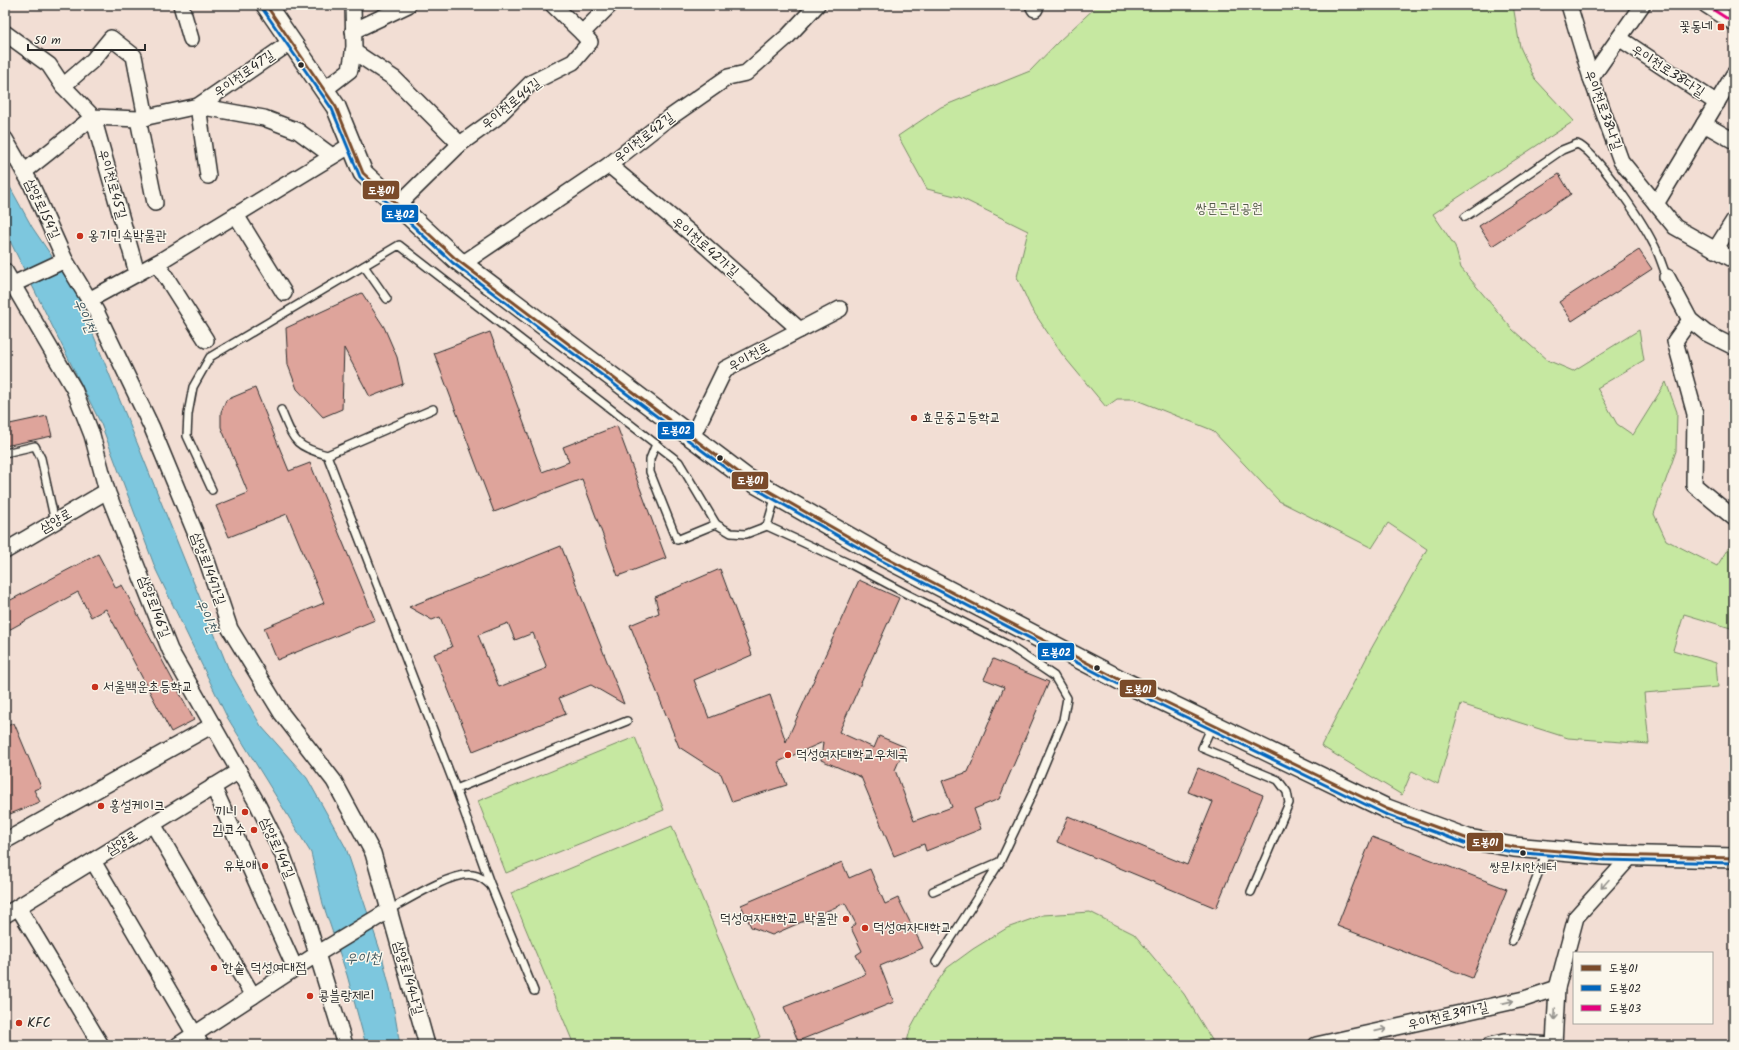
<svg xmlns="http://www.w3.org/2000/svg" width="1739" height="1050" font-family="Kalam,'Poor Story',sans-serif">
  <style>
    .green { fill: #c6e8a1; stroke: #788a66 }
    .water { fill: #7dc7de; stroke: #5c8996 }
    .building { fill: #dea49b; stroke: #2b2b2b; fill-rule: evenodd }
    .lines { fill: none; stroke-linecap: round; stroke-linejoin: round }
    .service-casing { stroke: #2b2b2b; stroke-width: 10 }
    .minor-casing { stroke: #2b2b2b; stroke-width: 18 }
    .tertiary-casing { stroke: #2b2b2b; stroke-width: 22 }
    .service { stroke: #fbf7ec; stroke-width: 7 }
    .minor { stroke: #fbf7ec; stroke-width: 15 }
    .tertiary { stroke: #fbf7ec; stroke-width: 19 }
    .bus-1-casing { stroke: #fbf7ec; stroke-width: 6 }
    .bus-2-casing { stroke: #fbf7ec; stroke-width: 6 }
    .bus-3-casing { stroke: #fbf7ec; stroke-width: 6 }
    .bus-1 { stroke: #7a4b2a; stroke-width: 3 }
    .bus-2 { stroke: #0065bd; stroke-width: 3 }
    .bus-3 { stroke: #e5007d; stroke-width: 3 }
    .oneway { stroke: #93918c }
    .poi-dot { fill: #c8321e; stroke: #fbf7ec; stroke-width: 1.5 }
    .bus-dot { fill: #2b2b2b; stroke: #fbf7ec; stroke-width: 1.5 }
    .labels { text-anchor: middle; dominant-baseline: central; stroke-width: 3; stroke-linejoin: round; paint-order: stroke }
    .bus-label { font-size: 13px; fill: #2b2b2b; stroke: #fbf7ec }
    .poi-label { font-size: 14px; fill: #2b2b2b; stroke: #fbf7ec; text-anchor: start }
    .street-label { font-size: 14px; fill: #2b2b2b; stroke: #fbf7ec }
    .park-label { font-size: 14px; fill: #525a48; stroke: #fbf7ec }
    .water-label { font-size: 15px; font-style: italic; fill: #445a61; stroke: #fbf7ec }
    .line-badge { stroke: #fbf7ec; stroke-width: 1.5 }
    .badge-label { font-size: 11px; text-anchor: middle; font-weight: bold; fill: #fff }
  </style>
  <rect width="100%" height="100%" fill="#f2ded4"/>
  <filter id="ink" filterUnits="userSpaceOnUse"><feTurbulence type="fractalNoise" baseFrequency=".025" numOctaves="2"/><feDisplacementMap in="SourceGraphic" scale="8" xChannelSelector="R" yChannelSelector="G"/><feConvolveMatrix kernelMatrix="1 2 1 2 8 2 1 2 1" color-interpolation-filters="sRGB"/></filter>
  <g filter="url(#ink)">
    <g class="green">
      <path d="M 1098,5 L 1513,5 L 1520,47 L 1535,79 L 1574,121 L 1433,214 L 1455,246 L 1461,268 L 1513,330 L 1547,360 L 1573,371 L 1639,330 L 1644,360 L 1597,388 L 1617,424 L 1633,435 L 1666,382 L 1677,412 L 1676,451 L 1654,514 L 1666,540 L 1717,566 L 1732,542 L 1734,543 L 1734,629 L 1684,614 L 1673,650 L 1716,663 L 1718,687 L 1644,693 L 1649,744 L 1568,738 L 1461,704 L 1438,784 L 1412,771 L 1402,795 L 1321,746 L 1370,651 L 1427,549 L 1388,523 L 1372,548 L 1279,501 L 1212,430 L 1134,399 L 1117,399 L 1106,407 L 1062,354 L 1031,308 L 1017,277 L 1028,231 L 959,197 L 927,189 L 898,136 L 941,107 L 1030,71 L 1059,41 Z"/>
      <path d="M 635,737 L 664,810 L 506,873 L 478,801 Z"/>
      <path d="M 672,826 L 760,1037 L 741,1045 L 574,1045 L 511,893 Z"/>
      <path d="M 1090,912 L 1134,934 L 1184,994 L 1215,1045 L 906,1045 L 911,1027 L 929,994 L 947,968 L 973,949 L 1007,928 L 1043,915 Z"/>
    </g>
    <path class="water" d="M 5,178 L 32,227 L 76,292 L 229,670 L 261,726 L 307,778 L 346,848 L 382,956 L 391,992 L 400,1045 L 366,1045 L 347,975 L 323,904 L 311,853 L 227,717 L 156,570 L 101,424 L 5,231 Z"/>
    <g class="building">
      <path d="M 1559,174 L 1571,194 L 1492,246 L 1479,226 Z"/>
      <path d="M 1639,250 L 1652,269 L 1572,321 L 1559,302 Z"/>
      <path d="M 362,293 L 384,327 L 397,357 L 403,384 L 370,397 L 344,348 L 342,409 L 323,417 L 297,389 L 288,365 L 286,328 Z"/>
      <path d="M 490,332 L 542,472 L 569,462 L 563,447 L 617,426 L 666,558 L 618,576 L 582,479 L 494,512 L 434,353 Z"/>
      <path d="M 255,388 L 289,471 L 310,463 L 375,620 L 277,660 L 264,628 L 324,603 L 287,514 L 229,537 L 216,506 L 248,493 L 221,427 L 221,412 L 226,400 Z"/>
      <path d="M 47,416 L 52,436 L 5,446 L 5,425 Z"/>
      <path d="M 561,546 L 624,704 L 591,685 L 559,698 L 566,714 L 473,751 L 434,654 L 452,647 L 440,617 L 432,620 L 409,607 ZM 508,623 L 515,640 L 533,633 L 547,668 L 499,687 L 478,635 Z"/>
      <path d="M 98,554 L 116,588 L 122,585 L 194,720 L 171,732 L 106,609 L 91,617 L 78,592 L 5,632 L 5,603 Z"/>
      <path d="M 720,569 L 752,655 L 694,680 L 709,718 L 770,695 L 786,742 L 859,580 L 899,598 L 839,732 L 874,748 L 879,736 L 905,747 L 895,770 L 914,821 L 952,807 L 942,781 L 968,772 L 1004,687 L 984,679 L 993,659 L 1049,682 L 999,799 L 974,809 L 981,829 L 926,851 L 924,844 L 894,856 L 861,777 L 821,760 L 823,742 L 778,762 L 787,785 L 732,802 L 721,774 L 679,747 L 630,625 L 659,613 L 655,597 Z"/>
      <path d="M 14,723 L 41,787 L 34,790 L 40,802 L 5,816 L 5,727 Z"/>
      <path d="M 1198,768 L 1263,795 L 1216,908 L 1057,842 L 1068,816 L 1187,865 L 1213,802 L 1188,792 Z"/>
      <path d="M 1372,837 L 1507,889 L 1472,978 L 1337,926 Z"/>
      <path d="M 842,862 L 849,878 L 870,869 L 885,904 L 898,898 L 923,948 L 880,966 L 894,1002 L 798,1041 L 784,1007 L 866,974 L 856,955 L 862,951 L 851,928 L 856,924 L 845,903 L 772,935 L 751,927 L 741,905 Z"/>
    </g>
    <g class="lines">
      <defs>
        <g id="service">
          <path d="M 1465,217 L 1562,150 L 1577,144 C 1596,151 1643,223 1653,243 C 1659,253 1662,266 1667,277"/>
          <path d="M 364,266 L 387,299"/>
          <path d="M 281,410 C 294,440 293,446 327,455 L 456,789 L 491,886"/>
          <path d="M 656,444 L 650,459 L 650,472 L 677,540 L 716,524"/>
          <path d="M 5,453 L 35,446 L 41,458 L 55,522"/>
          <path d="M 327,455 L 433,409"/>
          <path d="M 212,490 L 187,436 L 188,414 L 193,387 L 210,357 L 399,245 L 679,462 L 716,524 L 731,533 L 746,534 L 767,526"/>
          <path d="M 776,495 L 767,526 L 850,564 L 905,593 L 1008,645 L 1054,676 L 1067,698 L 1063,720 L 1034,790 L 1000,862 L 936,962"/>
          <path d="M 1212,726 L 1202,748 L 1278,780 L 1287,792 L 1289,803 L 1251,892"/>
          <path d="M 456,789 L 627,721"/>
          <path d="M 933,891 L 999,862"/>
          <path d="M 389,910 C 407,900 453,871 473,875 C 480,876 486,881 491,886 L 534,991"/>
          <path d="M 1512,941 L 1547,851"/>
        </g>
        <g id="minor">
          <path d="M 181,5 L 191,39"/>
          <path d="M 553,5 L 582,33"/>
          <path d="M 1033,5 L 1035,9"/>
          <path d="M 1569,5 L 1591,78 L 1621,161 L 1675,227 L 1734,260"/>
          <path d="M 1706,5 L 1734,23"/>
          <path d="M 353,31 L 408,5"/>
          <path d="M 5,33 L 49,65 L 63,86 L 93,117 L 138,119 L 198,106 L 291,42"/>
          <path d="M 1619,38 L 1717,103"/>
          <path d="M 353,51 L 395,79 L 460,144"/>
          <path d="M 1591,78 L 1642,5"/>
          <path d="M 63,86 L 93,60 L 111,38 L 134,56 L 146,118"/>
          <path d="M 324,90 L 350,70 L 354,48 L 353,5"/>
          <path d="M 93,117 L 137,273"/>
          <path d="M 138,119 L 155,203"/>
          <path d="M 1704,124 L 1734,141"/>
          <path d="M 5,139 L 31,184 L 65,260 L 96,311 L 152,428 L 207,561 L 230,629 L 282,714 L 334,781 L 373,853 L 427,1045"/>
          <path d="M 609,165 L 700,241 L 800,330"/>
          <path d="M 24,172 L 93,117"/>
          <path d="M 208,176 L 198,106 L 264,118 L 298,131 L 332,156"/>
          <path d="M 1656,204 L 1734,74"/>
          <path d="M 398,205 L 460,144 L 496,118 L 531,83 L 573,62 L 590,42 L 582,33 L 610,5"/>
          <path d="M 236,215 L 284,293"/>
          <path d="M 1715,250 L 1734,220"/>
          <path d="M 157,263 L 206,340"/>
          <path d="M 462,264 L 609,165 L 662,123 L 728,77 L 746,73 L 788,36 L 817,5"/>
          <path d="M 5,271 L 74,389 L 92,435 L 107,491 L 170,650 L 257,803 L 282,853 L 306,918 L 345,1045"/>
          <path d="M 1667,277 L 1690,320 L 1706,333 L 1734,347"/>
          <path d="M 5,288 L 65,260"/>
          <path d="M 89,300 L 162,260 L 351,145"/>
          <path d="M 1690,320 L 1675,341 L 1695,414 L 1694,485 L 1734,518"/>
          <path d="M 692,437 L 725,369 L 840,309"/>
          <path d="M 5,551 L 107,491"/>
          <path d="M 213,786 L 295,968"/>
          <path d="M 153,824 L 253,996"/>
          <path d="M 5,841 L 213,725"/>
          <path d="M 93,861 L 201,1045"/>
          <path d="M 18,907 L 101,1045"/>
          <path d="M 5,915 L 239,771"/>
          <path d="M 178,1045 L 317,954 L 388,911"/>
          <path d="M 1316,1045 L 1524,999 L 1557,988"/>
          <path d="M 1490,1045 L 1504,1042 L 1554,1045"/>
          <path d="M 1554,1045 L 1557,988 L 1576,917 L 1632,855"/>
        </g>
        <path id="tertiary" d="M 266,5 L 336,107 L 363,173 L 456,259 L 746,478 L 884,557 L 1124,682 L 1387,809 L 1468,839 L 1514,847 L 1605,855 L 1734,858"/>
      </defs>
      <use href="#service" class="service-casing"/>
      <use href="#minor" class="minor-casing"/>
      <use href="#tertiary" class="tertiary-casing"/>
      <use href="#service" class="service"/>
      <use href="#minor" class="minor"/>
      <use href="#tertiary" class="tertiary"/>
      <defs>
        <path id="bus-1" d="M 266,5 L 336,107 L 363,173 L 456,259 L 746,478 L 884,557 L 1124,682 L 1387,809 L 1468,839 L 1514,847 L 1605,855 L 1734,858"/>
        <path id="bus-2" d="M 262,8 L 332,109 L 360,177 L 453,263 L 744,482 L 882,561 L 1122,686 L 1385,814 L 1467,844 L 1513,852 L 1605,860 L 1734,863"/>
        <path id="bus-3" d="M 1706,5 L 1734,23"/>
      </defs>
      <use href="#bus-1" class="bus-1-casing"/>
      <use href="#bus-2" class="bus-2-casing"/>
      <use href="#bus-3" class="bus-3-casing"/>
      <use href="#bus-1" class="bus-1"/>
      <use href="#bus-2" class="bus-2"/>
      <use href="#bus-3" class="bus-3"/>
    </g>
    <defs><path id="oneway-shaft" d="M-6 0H5M1.5-3L5.5 0L1.5 3" fill="none" stroke-width="1.6" stroke-linecap="round" stroke-linejoin="round"/></defs>
    <g class="oneway">
      <use href="#oneway-shaft" transform="translate(1605 884) rotate(132)"/>
      <use href="#oneway-shaft" transform="translate(1508 1002) rotate(-13)"/>
      <use href="#oneway-shaft" transform="translate(1555 1014) rotate(93)"/>
      <use href="#oneway-shaft" transform="translate(1381 1030) rotate(-13)"/>
    </g>
  </g>
  <g class="poi-dot">
    <rect x="1717" y="23" width="8" height="8" rx="2"/>
    <circle cx="80" cy="236" r="4"/>
    <circle cx="914" cy="418" r="4"/>
    <circle cx="95" cy="687" r="4"/>
    <circle cx="788" cy="755" r="4"/>
    <circle cx="101" cy="806" r="4"/>
    <circle cx="245" cy="812" r="4"/>
    <circle cx="254" cy="830" r="4"/>
    <circle cx="265" cy="866" r="4"/>
    <circle cx="846" cy="919" r="4"/>
    <circle cx="865" cy="928" r="4"/>
    <circle cx="214" cy="968" r="4"/>
    <circle cx="310" cy="996" r="4"/>
    <circle cx="19" cy="1023" r="4"/>
  </g>
  <g class="bus-dot">
    <circle cx="301" cy="65" r="3.5"/>
    <circle cx="720" cy="458" r="3.5"/>
    <circle cx="1097" cy="668" r="3.5"/>
    <circle cx="1523" cy="853" r="3.5"/>
  </g>
  <g class="labels">
    <g class="bus-label">
      <text x="1523" y="867">쌍문1치안센터</text>
    </g>
    <g class="poi-label">
      <text x="1713" y="27" text-anchor="end">꽃동네</text>
      <text x="88" y="236">옹기민속박물관</text>
      <text x="922" y="418">효문중고등학교</text>
      <text x="103" y="687">서울백운초등학교</text>
      <text x="796" y="755">덕성여자대학교우체국</text>
      <text x="109" y="806">홍설케이크</text>
      <text x="237" y="812" text-anchor="end">끼니</text>
      <text x="246" y="830" text-anchor="end">김코수</text>
      <text x="257" y="866" text-anchor="end">유부애</text>
      <text x="838" y="919" text-anchor="end">덕성여자대학교 박물관</text>
      <text x="873" y="928">덕성여자대학교</text>
      <text x="222" y="968">한솥 덕성여대점</text>
      <text x="318" y="996">콩블랑제리</text>
      <text x="27" y="1023">KFC</text>
    </g>
    <g class="street-label">
      <text transform="translate(1668 71) rotate(33)">우이천로38다길</text>
      <text transform="translate(244 74) rotate(-35)">우이천로47길</text>
      <text transform="translate(511 104) rotate(-39)">우이천로44길</text>
      <text transform="translate(1603 110) rotate(70)">우이천로38나길</text>
      <text transform="translate(644 138) rotate(-38)">우이천로42길</text>
      <text transform="translate(112 184) rotate(74)">우이천로45길</text>
      <text transform="translate(42 209) rotate(65)">삼양로154길</text>
      <text transform="translate(705 247) rotate(41)">우이천로42가길</text>
      <text transform="translate(749 357) rotate(-29)">우이천로</text>
      <text transform="translate(56 521) rotate(-30)">삼양로</text>
      <text transform="translate(208 569) rotate(70)">삼양로144가길</text>
      <text transform="translate(154 607) rotate(69)">삼양로146길</text>
      <text transform="translate(122 843) rotate(-32)">삼양로</text>
      <text transform="translate(277 848) rotate(66)">삼양로144길</text>
      <text transform="translate(408 978) rotate(74)">삼양로144나길</text>
      <text transform="translate(1448 1016) rotate(-13)">우이천로39가길</text>
    </g>
    <g class="park-label">
      <text x="1229" y="209">쌍문근린공원</text>
    </g>
    <g class="water-label">
      <text transform="translate(84 316) rotate(67)">우이천</text>
      <text transform="translate(206 616) rotate(67)">우이천</text>
      <text x="363" y="959">우이천</text>
    </g>
  </g>
  <g class="line-badge">
    <rect x="362" y="180" width="38" height="20" rx="4" fill="#7a4b2a"/>
    <rect x="381" y="204" width="38" height="19" rx="4" fill="#0065bd"/>
    <rect x="657" y="421" width="38" height="19" rx="4" fill="#0065bd"/>
    <rect x="731" y="471" width="38" height="19" rx="4" fill="#7a4b2a"/>
    <rect x="1037" y="642" width="38" height="19" rx="4" fill="#0065bd"/>
    <rect x="1119" y="679" width="38" height="19" rx="4" fill="#7a4b2a"/>
    <rect x="1466" y="832" width="38" height="20" rx="4" fill="#7a4b2a"/>
  </g>
  <g class="badge-label">
    <text x="381" y="194">도봉01</text>
    <text x="400" y="218">도봉02</text>
    <text x="676" y="434">도봉02</text>
    <text x="750" y="484">도봉01</text>
    <text x="1056" y="656">도봉02</text>
    <text x="1138" y="693">도봉01</text>
    <text x="1485" y="846">도봉01</text>
  </g>
  <rect width="1739" height="1050" fill="none" stroke="#fbf7ec" stroke-width="20"/>
  <rect x="10" y="10" width="1719" height="1030" fill="none" stroke="#2b2b2b" stroke-width="1.5" filter="url(#ink)"/>
  <rect x="1573" y="952" width="140" height="72" fill="#fbf7ec" stroke="#a8a59f"/>
  <rect x="1581" y="965" width="20" height="6" fill="#7a4b2a" stroke="#a8a59f"/>
  <text x="1609" y="972" font-size="12" fill="#2b2b2b">도봉01</text>
  <rect x="1581" y="985" width="20" height="6" fill="#0065bd" stroke="#a8a59f"/>
  <text x="1609" y="992" font-size="12" fill="#2b2b2b">도봉02</text>
  <rect x="1581" y="1005" width="20" height="6" fill="#e5007d" stroke="#a8a59f"/>
  <text x="1609" y="1012" font-size="12" fill="#2b2b2b">도봉03</text>
  <path d="M28 44v6h117v-6" fill="none" stroke="#2b2b2b" stroke-width="2"/>
  <text x="34" y="44" font-size="12" fill="#2b2b2b" stroke="#fbf7ec" stroke-width="3" paint-order="stroke">50 m</text>
</svg>
